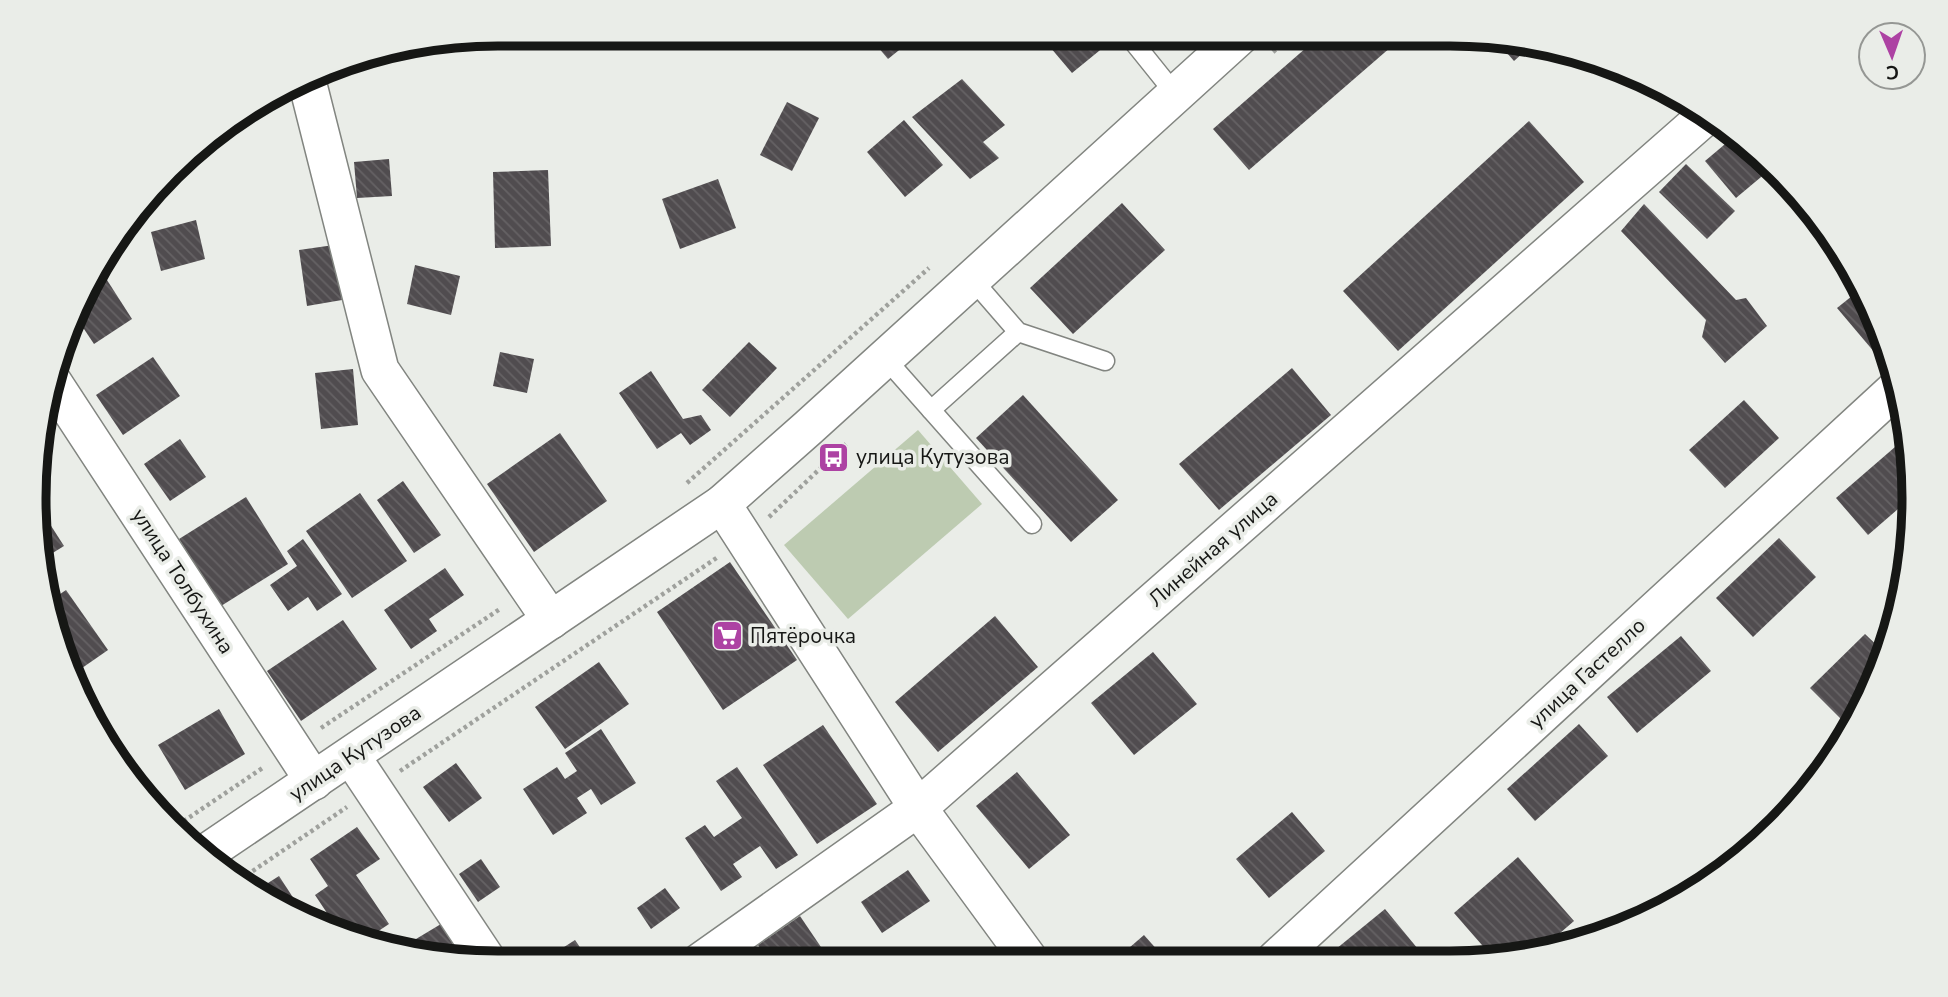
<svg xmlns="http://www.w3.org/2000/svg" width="1948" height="997" font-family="'Nunito Sans',sans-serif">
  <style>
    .park { fill: #bdcbb1 }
    .building { fill: url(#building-back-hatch) }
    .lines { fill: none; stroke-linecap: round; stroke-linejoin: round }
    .lane-casing { stroke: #828580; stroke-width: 21 }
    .street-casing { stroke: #828580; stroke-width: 40 }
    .path { stroke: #9fa19d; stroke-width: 4.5; stroke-dasharray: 3.5 3.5; stroke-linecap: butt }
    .lane { stroke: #fff; stroke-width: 18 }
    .street { stroke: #fff; stroke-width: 37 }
    .labels { text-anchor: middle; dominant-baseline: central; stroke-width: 7; stroke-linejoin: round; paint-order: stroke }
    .poi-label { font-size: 21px; fill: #161715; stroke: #eaede8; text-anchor: start }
    .street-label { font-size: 21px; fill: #161715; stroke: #eaede8 }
    .rim { fill: none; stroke: #161715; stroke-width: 9 }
  </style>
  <defs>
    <pattern id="building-back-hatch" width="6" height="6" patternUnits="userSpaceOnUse" patternTransform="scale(1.75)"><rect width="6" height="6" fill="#504c4f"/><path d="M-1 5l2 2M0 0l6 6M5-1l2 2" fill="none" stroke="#656264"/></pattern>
  </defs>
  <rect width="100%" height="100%" fill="#eaede8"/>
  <path class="park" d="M 918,430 L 982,504 L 848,619 L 784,545 Z"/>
  <g class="building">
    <path d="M 726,33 L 754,34 L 746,46 Z"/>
    <path d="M 867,34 L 919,34 L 888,59 Z"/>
    <path d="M 1039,34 L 1103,34 L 1110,42 L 1072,73 Z"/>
    <path d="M 1322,34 L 1406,34 L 1249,170 L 1213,129 Z"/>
    <path d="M 1492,36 L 1534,43 L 1514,61 Z"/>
    <path d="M 1637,74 L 1655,81 L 1674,93 L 1663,103 Z"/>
    <path d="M 962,79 L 1005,125 L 983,142 L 999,158 L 970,179 L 912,117 Z"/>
    <path d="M 787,102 L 819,118 L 792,171 L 760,155 Z"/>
    <path d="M 904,120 L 943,165 L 905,197 L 867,152 Z"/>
    <path d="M 1529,121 L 1584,182 L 1398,351 L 1343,291 Z"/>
    <path d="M 1737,134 L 1773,167 L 1736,198 L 1705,161 Z"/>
    <path d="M 389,159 L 392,196 L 357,198 L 354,162 Z"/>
    <path d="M 1686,164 L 1735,211 L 1707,239 L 1659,192 Z"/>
    <path d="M 548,170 L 551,246 L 495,248 L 493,172 Z"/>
    <path d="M 718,179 L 736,228 L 680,249 L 662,199 Z"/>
    <path d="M 1122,203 L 1165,250 L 1073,334 L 1030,288 Z"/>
    <path d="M 1644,204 L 1736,300 L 1746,298 L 1767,326 L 1725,363 L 1702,337 L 1706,320 L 1621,231 Z"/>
    <path d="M 196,220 L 205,259 L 161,271 L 151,232 Z"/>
    <path d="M 334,245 L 342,300 L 307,306 L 299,250 Z"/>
    <path d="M 415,265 L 460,276 L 451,315 L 407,304 Z"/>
    <path d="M 98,266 L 132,319 L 94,344 L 76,317 L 95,268 Z"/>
    <path d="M 1862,288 L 1887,343 L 1875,353 L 1837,308 Z"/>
    <path d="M 749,342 L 777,368 L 730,417 L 702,390 Z"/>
    <path d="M 500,352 L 534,359 L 527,393 L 493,386 Z"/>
    <path d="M 153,357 L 180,396 L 123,435 L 96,395 Z"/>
    <path d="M 1292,368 L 1331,415 L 1219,510 L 1179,464 Z"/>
    <path d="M 353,369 L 358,425 L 321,429 L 315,373 Z"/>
    <path d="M 651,371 L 683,419 L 701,415 L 711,430 L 690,445 L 681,433 L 657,449 L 619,393 Z"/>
    <path d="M 1023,395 L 1118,500 L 1071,542 L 976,438 Z"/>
    <path d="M 1744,400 L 1779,438 L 1725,488 L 1689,450 Z"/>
    <path d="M 560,433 L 607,501 L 534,552 L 487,484 Z"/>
    <path d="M 180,439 L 206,477 L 170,501 L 144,464 Z"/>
    <path d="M 1895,447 L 1912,466 L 1913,496 L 1868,535 L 1836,498 Z"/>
    <path d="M 403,481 L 441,535 L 414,553 L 377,500 Z"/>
    <path d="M 360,493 L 407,561 L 352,598 L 306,531 Z"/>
    <path d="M 246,497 L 288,564 L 221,606 L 179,539 Z"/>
    <path d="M 39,507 L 64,546 L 38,562 L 37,559 Z"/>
    <path d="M 1779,538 L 1816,577 L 1753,637 L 1716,598 Z"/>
    <path d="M 303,539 L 342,594 L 317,611 L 308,597 L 288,611 L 270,585 L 297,566 L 287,551 Z"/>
    <path d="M 730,562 L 797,660 L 723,710 L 657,612 Z"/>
    <path d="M 445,568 L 464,595 L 429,619 L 437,631 L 411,649 L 384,610 Z"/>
    <path d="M 66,590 L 108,650 L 72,675 L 50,601 Z"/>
    <path d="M 995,616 L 1038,667 L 938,752 L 895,702 Z"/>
    <path d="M 343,620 L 377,669 L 301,721 L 267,671 Z"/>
    <path d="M 1865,634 L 1886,654 L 1867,704 L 1847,725 L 1810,688 Z"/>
    <path d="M 1681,636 L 1711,671 L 1637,733 L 1607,697 Z"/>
    <path d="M 1153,652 L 1197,704 L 1134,755 L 1091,703 Z"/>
    <path d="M 599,662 L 629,704 L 565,749 L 535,707 Z"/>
    <path d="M 219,709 L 245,754 L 185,790 L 158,745 Z"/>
    <path d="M 1579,724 L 1608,756 L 1535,821 L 1507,789 Z"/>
    <path d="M 823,725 L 877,804 L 817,844 L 763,765 Z"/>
    <path d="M 601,729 L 636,783 L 601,805 L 591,789 L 577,798 L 587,813 L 553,835 L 523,789 L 557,767 L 565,779 L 577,771 L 565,753 Z"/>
    <path d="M 129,758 L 165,809 L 159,813 L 123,762 Z"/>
    <path d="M 456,763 L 482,798 L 449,822 L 423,787 Z"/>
    <path d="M 737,767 L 798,855 L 776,869 L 760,846 L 733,864 L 742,877 L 721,891 L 685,838 L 705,825 L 714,837 L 742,818 L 716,781 Z"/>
    <path d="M 1017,772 L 1070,835 L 1029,869 L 976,806 Z"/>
    <path d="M 1292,812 L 1325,851 L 1269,898 L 1236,859 Z"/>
    <path d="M 357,827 L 380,859 L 356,875 L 389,924 L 362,942 L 341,934 L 315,895 L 328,886 L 310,859 Z"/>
    <path d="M 1518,857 L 1574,921 L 1538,952 L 1511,960 L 1495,960 L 1454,913 Z"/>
    <path d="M 481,859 L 500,887 L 478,902 L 459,874 Z"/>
    <path d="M 908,870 L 930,901 L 882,933 L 861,902 Z"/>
    <path d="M 279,876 L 309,922 L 293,916 L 257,890 Z"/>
    <path d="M 665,888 L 680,908 L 651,929 L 637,908 Z"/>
    <path d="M 1385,909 L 1418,949 L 1404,960 L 1328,960 L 1325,958 Z"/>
    <path d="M 800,916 L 825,953 L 812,962 L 769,962 L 758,945 Z"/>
    <path d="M 441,924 L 456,949 L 440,958 L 396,951 Z"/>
    <path d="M 1144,935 L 1167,961 L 1114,961 Z"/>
    <path d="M 575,940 L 590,962 L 545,963 L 544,960 Z"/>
  </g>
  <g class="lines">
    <defs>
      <g id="lane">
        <path d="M 1127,34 L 1176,95"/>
        <path d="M 972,279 L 1018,332 L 1105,361"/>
        <path d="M 885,358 L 1032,524"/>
        <path d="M 931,410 L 1018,332"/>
      </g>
      <g id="street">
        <path d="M 309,89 L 380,370 L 551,620"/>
        <path d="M 52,381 L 314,781"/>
        <path d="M 722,504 L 918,808 L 1030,961"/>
        <path d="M 351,756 L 489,963"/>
        <path d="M 206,853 L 722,504 L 808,428 L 1242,34"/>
        <path d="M 1275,960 L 1899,386"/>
        <path d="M 700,962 L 918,808 L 1708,114"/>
      </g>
    </defs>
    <use href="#lane" class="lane-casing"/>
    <use href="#street" class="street-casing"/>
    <g class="path">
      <path d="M 1273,52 L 1293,34"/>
      <path d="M 687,483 L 929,268"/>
      <path d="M 769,517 L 846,444"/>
      <path d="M 321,728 L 500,609"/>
      <path d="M 400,771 L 718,557"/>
      <path d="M 172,829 L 264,767"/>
      <path d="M 241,879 L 347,807"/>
    </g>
    <use href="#lane" class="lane"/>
    <use href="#street" class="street"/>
  </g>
  <defs>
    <symbol id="bus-square" viewBox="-11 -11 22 22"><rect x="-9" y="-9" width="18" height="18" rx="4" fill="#ad42a3" stroke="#eaede8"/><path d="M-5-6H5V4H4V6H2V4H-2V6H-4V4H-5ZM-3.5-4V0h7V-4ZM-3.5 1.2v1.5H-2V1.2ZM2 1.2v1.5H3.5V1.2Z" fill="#fff"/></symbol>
    <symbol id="supermarket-square" viewBox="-11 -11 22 22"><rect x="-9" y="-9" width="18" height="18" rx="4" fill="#ad42a3" stroke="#eaede8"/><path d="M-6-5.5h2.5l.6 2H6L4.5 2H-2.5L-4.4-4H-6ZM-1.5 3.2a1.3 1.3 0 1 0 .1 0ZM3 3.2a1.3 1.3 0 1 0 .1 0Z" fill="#fff"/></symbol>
  </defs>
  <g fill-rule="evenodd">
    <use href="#bus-square" x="816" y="440" width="35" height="35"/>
    <use href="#supermarket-square" x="710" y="618" width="35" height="35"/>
  </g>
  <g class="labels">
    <g class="poi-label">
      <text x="856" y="457">улица Кутузова</text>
      <text x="750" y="636">Пятёрочка</text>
    </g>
    <g class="street-label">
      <text transform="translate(1213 549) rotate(-41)">Линейная улица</text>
      <text transform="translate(183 581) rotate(57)">улица Толбухина</text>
      <text transform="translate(1587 673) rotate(-43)">улица Гастелло</text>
      <text transform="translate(355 753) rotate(-34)">улица Кутузова</text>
    </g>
  </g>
  <path d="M0 0H1948V997H0ZM498 46H1450A452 452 0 0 1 1902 498V499A452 452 0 0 1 1450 951H498A452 452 0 0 1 46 499V498A452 452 0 0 1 498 46Z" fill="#eaede8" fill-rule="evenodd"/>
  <path class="rim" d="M498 46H1450A452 452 0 0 1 1902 498V499A452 452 0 0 1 1450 951H498A452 452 0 0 1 46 499V498A452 452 0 0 1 498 46Z"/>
  <g transform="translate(1892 56) rotate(178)"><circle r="33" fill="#eaede8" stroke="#959794" stroke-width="2"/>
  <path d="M0-5L12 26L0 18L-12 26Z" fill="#ad42a3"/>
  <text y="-10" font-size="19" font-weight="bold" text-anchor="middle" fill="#161715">С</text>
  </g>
</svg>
